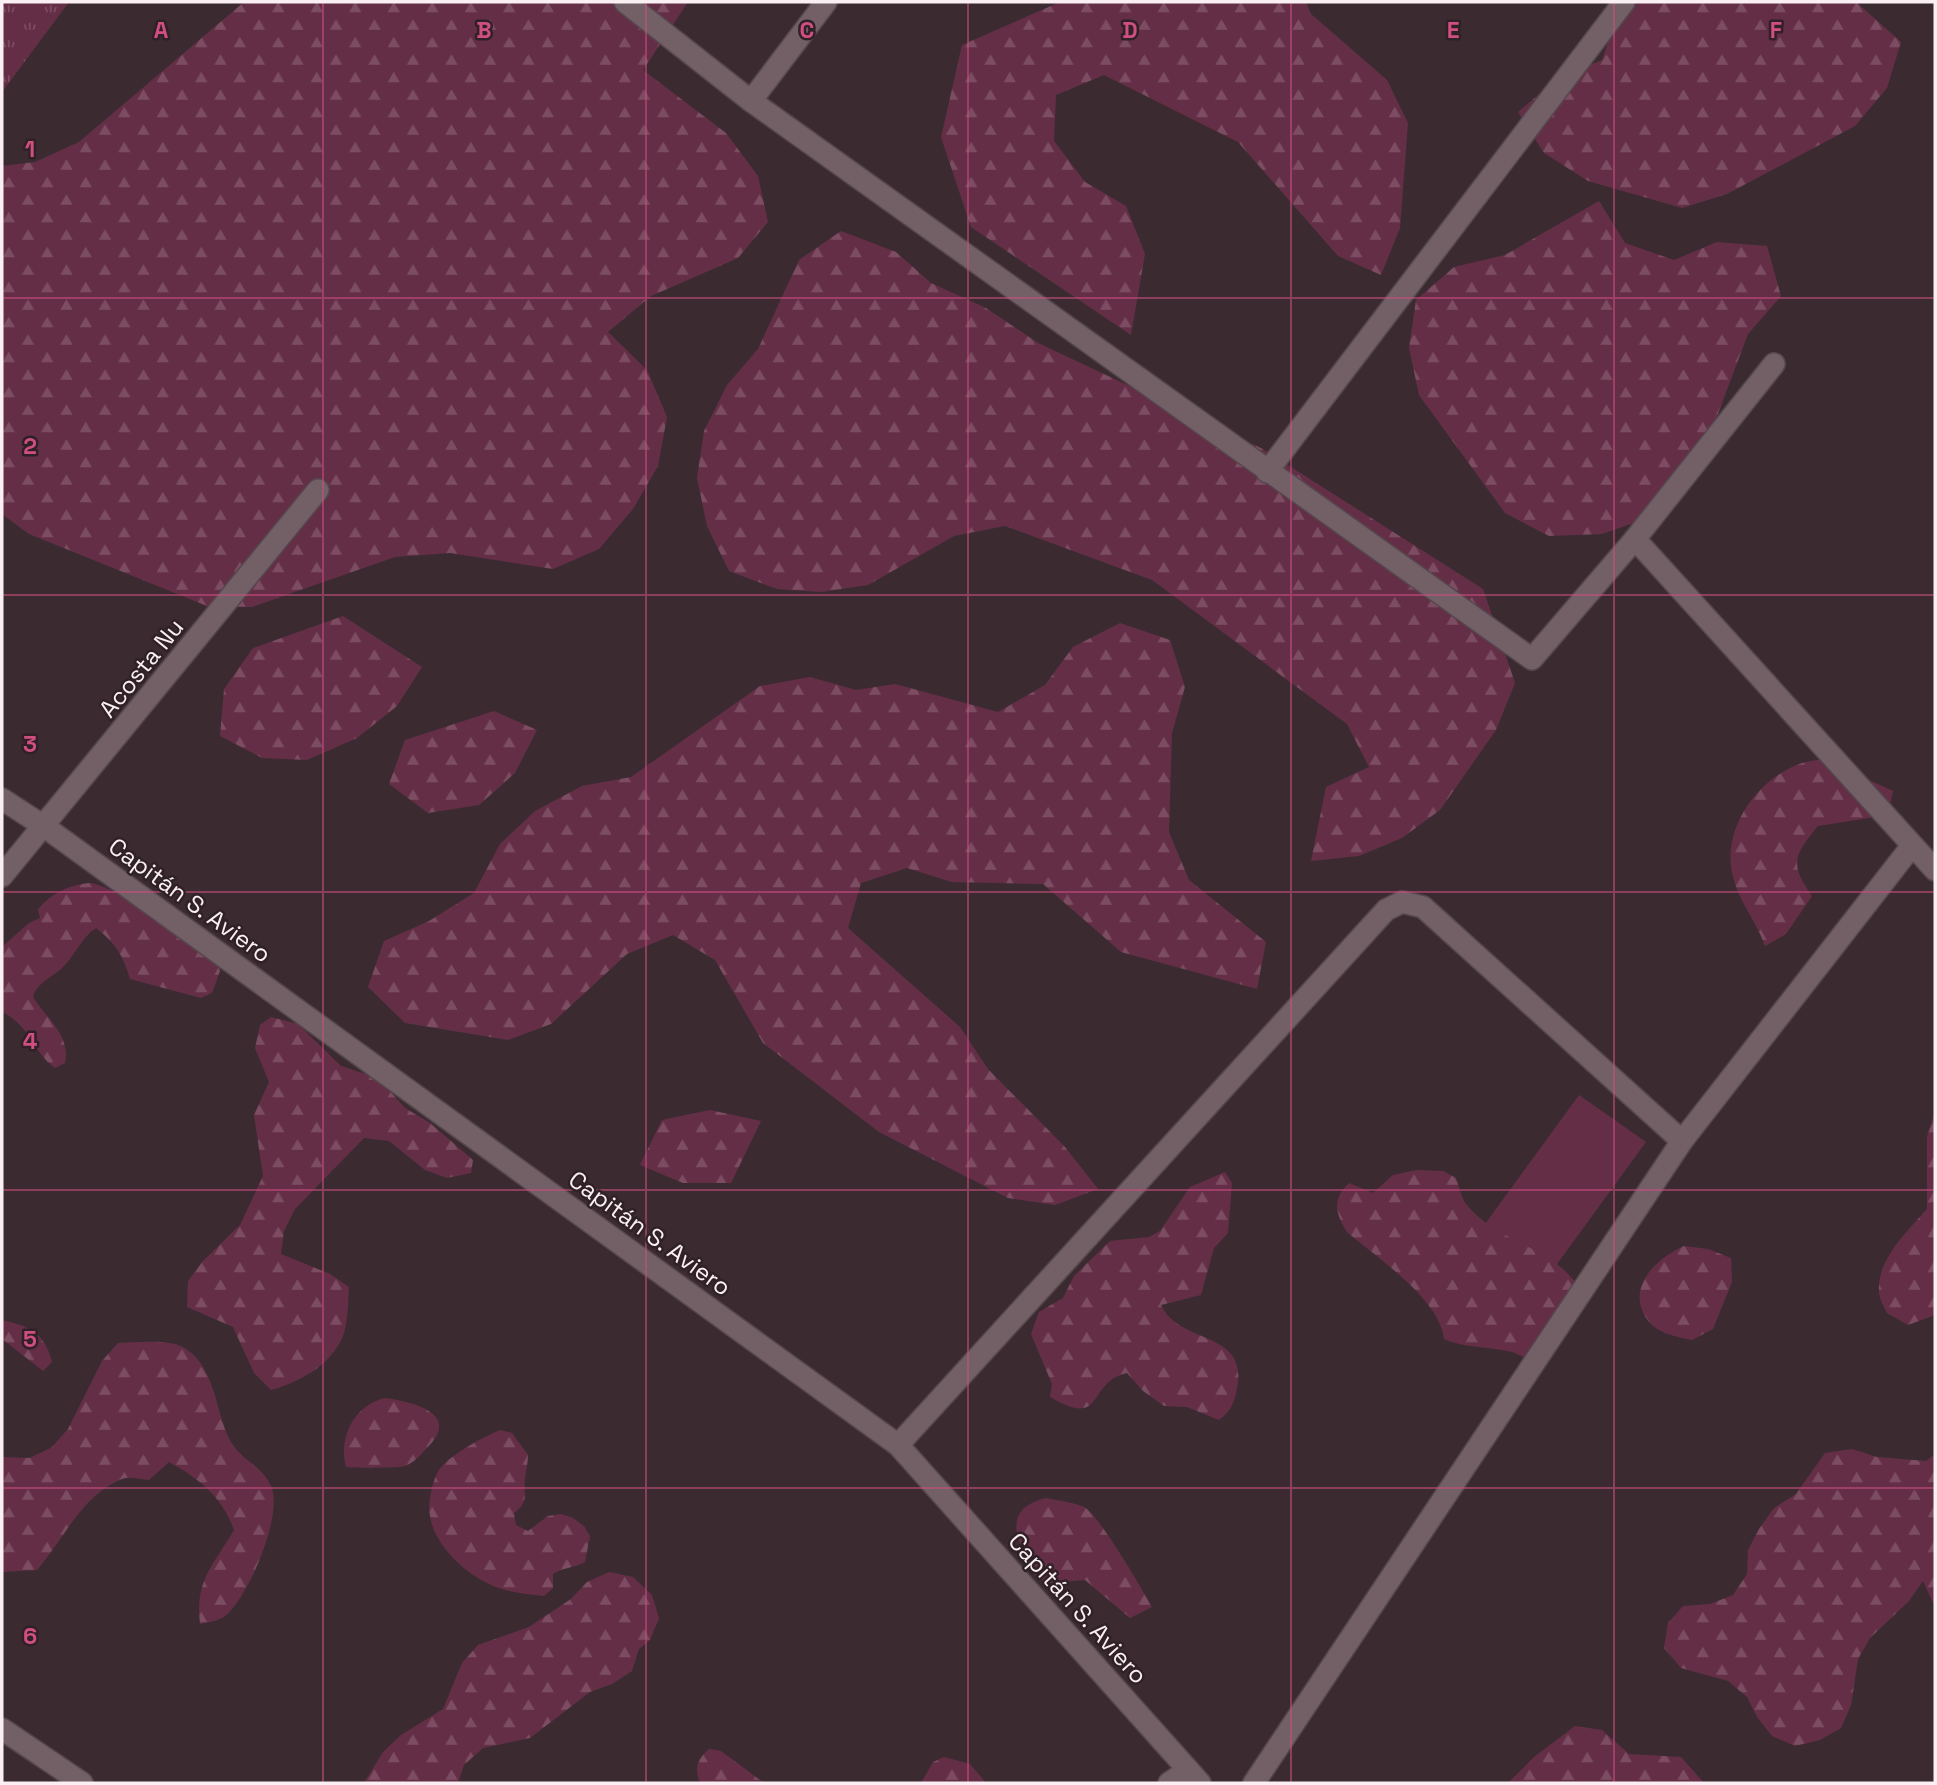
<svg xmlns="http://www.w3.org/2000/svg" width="1937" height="1785" font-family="'Space Grotesk',sans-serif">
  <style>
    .grass { fill: #652e47 }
    .forest { fill: url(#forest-firs) }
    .park { fill: url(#park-tufts) }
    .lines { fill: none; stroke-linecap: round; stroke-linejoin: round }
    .minor-casing { stroke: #55484d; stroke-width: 24 }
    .minor { stroke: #736067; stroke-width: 21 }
    .grid { fill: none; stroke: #d04e81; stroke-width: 2; stroke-opacity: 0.55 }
    .labels { text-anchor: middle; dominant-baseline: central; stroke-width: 5; stroke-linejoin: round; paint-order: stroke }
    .street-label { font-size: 24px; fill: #faeff3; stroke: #302127 }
    .grid-label { font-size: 23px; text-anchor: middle; font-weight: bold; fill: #d04e81; stroke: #302127; stroke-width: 5; stroke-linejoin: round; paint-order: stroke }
  </style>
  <defs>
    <pattern id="forest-firs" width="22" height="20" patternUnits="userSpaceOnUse" patternTransform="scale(1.75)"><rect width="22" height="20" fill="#652e47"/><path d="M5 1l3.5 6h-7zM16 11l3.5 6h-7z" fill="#7c4d62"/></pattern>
    <pattern id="park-tufts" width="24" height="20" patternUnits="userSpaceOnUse" patternTransform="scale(1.75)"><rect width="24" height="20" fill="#652e47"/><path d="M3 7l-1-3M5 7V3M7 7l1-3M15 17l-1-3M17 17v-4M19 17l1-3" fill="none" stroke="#7c4d62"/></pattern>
  </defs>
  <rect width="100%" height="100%" fill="#3b2b31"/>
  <path class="grass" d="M 1579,1095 L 1646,1142 L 1544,1282 L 1477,1235 Z"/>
  <g class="forest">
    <path d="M 244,2 L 688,2 L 643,70 L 726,133 L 758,176 L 768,222 L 738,258 L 651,296 L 608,332 L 647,370 L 667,417 L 658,466 L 633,509 L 599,549 L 553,569 L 450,553 L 395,557 L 252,607 L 207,606 L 29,534 L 2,514 L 2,166 L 35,162 L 79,142 Z"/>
    <path d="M 1060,2 L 1306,2 L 1311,14 L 1387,80 L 1408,123 L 1400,228 L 1381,275 L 1338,256 L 1238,142 L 1104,75 L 1056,95 L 1054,141 L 1085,182 L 1126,206 L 1145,254 L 1131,335 L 971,227 L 941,137 L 962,45 Z"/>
    <path d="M 1622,2 L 1856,2 L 1901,42 L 1887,88 L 1855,126 L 1727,194 L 1682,208 L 1588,181 L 1544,153 L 1518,112 L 1557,79 L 1602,60 Z"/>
    <path d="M 1599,201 L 1625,243 L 1674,260 L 1717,242 L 1767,246 L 1781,296 L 1748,334 L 1693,480 L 1656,515 L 1602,534 L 1549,536 L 1505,513 L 1419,395 L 1409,348 L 1416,300 L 1454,267 L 1505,255 Z"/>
    <path d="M 841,231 L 896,252 L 931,283 L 986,308 L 1038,343 L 1261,448 L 1483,589 L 1515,683 L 1496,730 L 1440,810 L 1402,838 L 1359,856 L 1311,861 L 1326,787 L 1369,767 L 1347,724 L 1152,580 L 1005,526 L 954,536 L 868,585 L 821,592 L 777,589 L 729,571 L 707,526 L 697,478 L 704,431 L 727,385 L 758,349 L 799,260 Z"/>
    <path d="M 343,616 L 422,667 L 397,706 L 357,738 L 307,760 L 262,758 L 220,736 L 224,689 L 253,648 Z"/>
    <path d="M 1120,623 L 1170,640 L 1185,687 L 1172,733 L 1169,832 L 1189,880 L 1266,942 L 1257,989 L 1121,952 L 1043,884 L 952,882 L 907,868 L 861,883 L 848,928 L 960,1027 L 988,1069 L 1065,1147 L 1098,1189 L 1055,1205 L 1008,1198 L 879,1132 L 763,1043 L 715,960 L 673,935 L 627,954 L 551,1024 L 508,1040 L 405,1023 L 368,987 L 384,941 L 429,921 L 474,893 L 500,844 L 535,811 L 582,786 L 631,777 L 760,686 L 810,677 L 856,690 L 895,684 L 998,712 L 1045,685 L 1073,647 Z"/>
    <path d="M 494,711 L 537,730 L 515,773 L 479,805 L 428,813 L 389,784 L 405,740 Z"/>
    <path d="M 1823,759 L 1893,791 L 1888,815 L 1818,826 C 1794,855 1789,864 1812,896 L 1786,934 L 1765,946 C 1757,922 1739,902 1733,877 C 1721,832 1754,782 1797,765 C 1805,761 1815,761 1823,759 Z"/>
    <path d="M 91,883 C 123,890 143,916 171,931 C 182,937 196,940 206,948 C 214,954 217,963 220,971 L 212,993 L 201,998 L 130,979 C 123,955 116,944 96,928 C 81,938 76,954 63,967 C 52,978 38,981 33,997 C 47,1019 71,1036 65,1063 L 55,1068 C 32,1051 31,1026 2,1012 L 2,947 L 29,923 L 40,918 L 38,910 C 49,894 71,884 91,883 Z"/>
    <path d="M 271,1017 L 298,1024 L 341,1066 L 378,1078 L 405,1108 L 430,1123 L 473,1160 L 471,1173 L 447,1178 L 425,1170 L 389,1141 L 364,1138 L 295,1209 L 284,1231 L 281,1254 L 330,1274 L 349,1287 C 348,1302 348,1322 343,1336 C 331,1365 300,1382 271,1390 L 254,1373 L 233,1327 L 187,1307 L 188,1281 L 203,1261 L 240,1225 L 263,1176 L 254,1115 L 269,1082 L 255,1048 L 260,1025 Z"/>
    <path d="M 710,1110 L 761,1121 L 731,1183 L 683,1183 L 640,1165 L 662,1120 Z"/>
    <path d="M 1935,1111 L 1935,1315 L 1908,1325 L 1887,1313 C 1884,1307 1879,1298 1879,1291 C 1877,1259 1908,1231 1927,1209 L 1927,1137 Z"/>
    <path d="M 1417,1170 L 1443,1171 L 1456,1178 C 1459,1186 1461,1197 1466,1204 C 1495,1241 1548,1246 1576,1283 L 1533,1360 C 1523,1358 1516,1352 1507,1351 C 1485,1346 1464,1348 1444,1339 C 1440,1299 1376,1257 1347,1232 C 1335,1213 1332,1199 1349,1183 L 1373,1193 L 1393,1175 Z"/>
    <path d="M 1225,1172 L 1232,1183 L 1228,1233 L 1214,1248 L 1201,1295 L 1161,1305 C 1180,1346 1249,1329 1237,1389 C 1234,1403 1231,1411 1219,1420 L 1187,1407 L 1164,1406 L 1143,1391 L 1127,1373 C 1085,1382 1107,1430 1050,1397 L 1052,1384 L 1031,1334 L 1039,1312 L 1063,1298 L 1074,1276 L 1110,1241 L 1149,1237 L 1160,1231 L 1190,1187 Z"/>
    <path d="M 1684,1246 L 1708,1249 L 1731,1258 L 1732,1282 L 1713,1329 L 1692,1340 C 1677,1337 1656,1333 1647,1319 C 1625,1287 1657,1258 1684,1246 Z"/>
    <path d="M 2,1320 C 30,1327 44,1332 52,1362 L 43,1371 L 2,1339 Z"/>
    <path d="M 118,1343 C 137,1343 169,1338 186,1349 C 213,1366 216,1408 227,1434 C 238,1461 260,1462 271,1486 C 284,1514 248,1598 225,1616 C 219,1621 208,1622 200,1624 C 195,1580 213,1566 234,1530 C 223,1498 199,1478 169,1462 L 149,1480 C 141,1479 129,1476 122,1479 C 83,1494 63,1540 37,1570 L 2,1572 L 2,1457 L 29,1458 L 51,1448 L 68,1429 L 102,1361 Z"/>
    <path d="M 385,1398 C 414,1402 463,1414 426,1449 C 420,1456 413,1463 405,1466 C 399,1468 352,1468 346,1467 C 338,1436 355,1405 385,1398 Z"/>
    <path d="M 500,1430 L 512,1433 L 528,1455 C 528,1463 526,1470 525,1478 C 523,1495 530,1501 514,1513 L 516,1525 L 528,1531 L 548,1516 L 561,1514 L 573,1518 L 584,1526 L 590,1536 L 585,1562 C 574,1568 564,1567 553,1574 L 553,1588 L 544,1596 C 529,1594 511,1593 496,1587 C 463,1574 423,1537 430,1498 C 432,1487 435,1472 444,1464 C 459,1450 482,1438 500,1430 Z"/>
    <path d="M 1852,1449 L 1877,1457 L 1926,1461 L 1935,1454 L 1935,1607 L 1923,1581 L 1909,1601 L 1870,1638 L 1858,1659 L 1851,1705 L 1841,1728 L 1820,1740 L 1795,1746 L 1772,1736 L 1757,1717 L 1747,1697 L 1728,1681 L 1681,1668 L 1664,1648 L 1668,1623 L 1683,1606 L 1710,1604 L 1733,1595 L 1747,1574 L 1748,1550 L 1759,1529 L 1774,1508 L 1796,1494 L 1825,1453 Z"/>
    <path d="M 1046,1498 C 1058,1501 1073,1502 1084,1507 C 1099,1515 1142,1589 1152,1607 L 1130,1618 L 1085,1580 L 1048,1583 L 1036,1577 C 1020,1546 997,1510 1046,1498 Z"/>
    <path d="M 609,1572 L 633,1577 L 652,1595 L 659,1618 L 650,1640 L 639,1649 L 632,1671 L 612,1684 L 590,1692 L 530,1738 L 483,1748 L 464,1765 L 458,1783 L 364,1783 L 383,1752 L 401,1735 L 443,1709 L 462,1663 L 478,1645 L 529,1627 L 571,1599 L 587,1582 Z"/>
    <path d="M 1575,1726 L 1602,1730 L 1629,1754 L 1681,1757 L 1704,1783 L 1508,1783 L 1534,1757 Z"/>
    <path d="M 709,1749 L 721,1751 L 764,1783 L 700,1783 C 694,1768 697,1760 709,1749 Z"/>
    <path d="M 944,1757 L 970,1764 L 986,1783 L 921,1783 L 933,1762 Z"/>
  </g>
  <path class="park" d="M 2,2 L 69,2 L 2,92 Z"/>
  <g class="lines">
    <defs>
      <g id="minor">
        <path d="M 625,2 L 751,101 L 1532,659 L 1635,539 L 1774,364"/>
        <path d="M 751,101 L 826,2"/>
        <path d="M 1267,472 L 1624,2"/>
        <path d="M 1635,539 L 1935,870"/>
        <path d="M 2,799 L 45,827 L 898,1445 L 1200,1783"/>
        <path d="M 2,876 L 318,490"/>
        <path d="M 898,1445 L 1386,910 L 1402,902 L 1423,907 L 1682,1141"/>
        <path d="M 2,1729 L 82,1783"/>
        <path d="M 1169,1783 L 1187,1771"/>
        <path d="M 1254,1783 L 1682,1141 L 1911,847"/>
      </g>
    </defs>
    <use href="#minor" class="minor-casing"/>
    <use href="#minor" class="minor"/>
  </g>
  <path class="grid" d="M 323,2 L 323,1783M 646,2 L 646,1783M 968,2 L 968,1783M 1291,2 L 1291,1783M 1614,2 L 1614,1783M 2,298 L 1935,298M 2,595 L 1935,595M 2,892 L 1935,892M 2,1190 L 1935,1190M 2,1488 L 1935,1488"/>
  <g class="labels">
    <g class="street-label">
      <text transform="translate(141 668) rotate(-51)">Acosta Nu</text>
      <text transform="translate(190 900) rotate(36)">Capitán S. Aviero</text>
      <text transform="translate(650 1233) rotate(36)">Capitán S. Aviero</text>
      <text transform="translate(1078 1608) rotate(48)">Capitán S. Aviero</text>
    </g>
  </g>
  <g class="grid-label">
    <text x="161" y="38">A</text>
    <text x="484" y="38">B</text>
    <text x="807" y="38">C</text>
    <text x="1130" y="38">D</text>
    <text x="1453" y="38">E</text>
    <text x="1776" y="38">F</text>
    <text x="30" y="157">1</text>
    <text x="30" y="454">2</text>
    <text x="30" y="752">3</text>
    <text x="30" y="1049">4</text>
    <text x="30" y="1347">5</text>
    <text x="30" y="1644">6</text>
  </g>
  <rect width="1937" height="1785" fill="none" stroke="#faeff3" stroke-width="7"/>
</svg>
